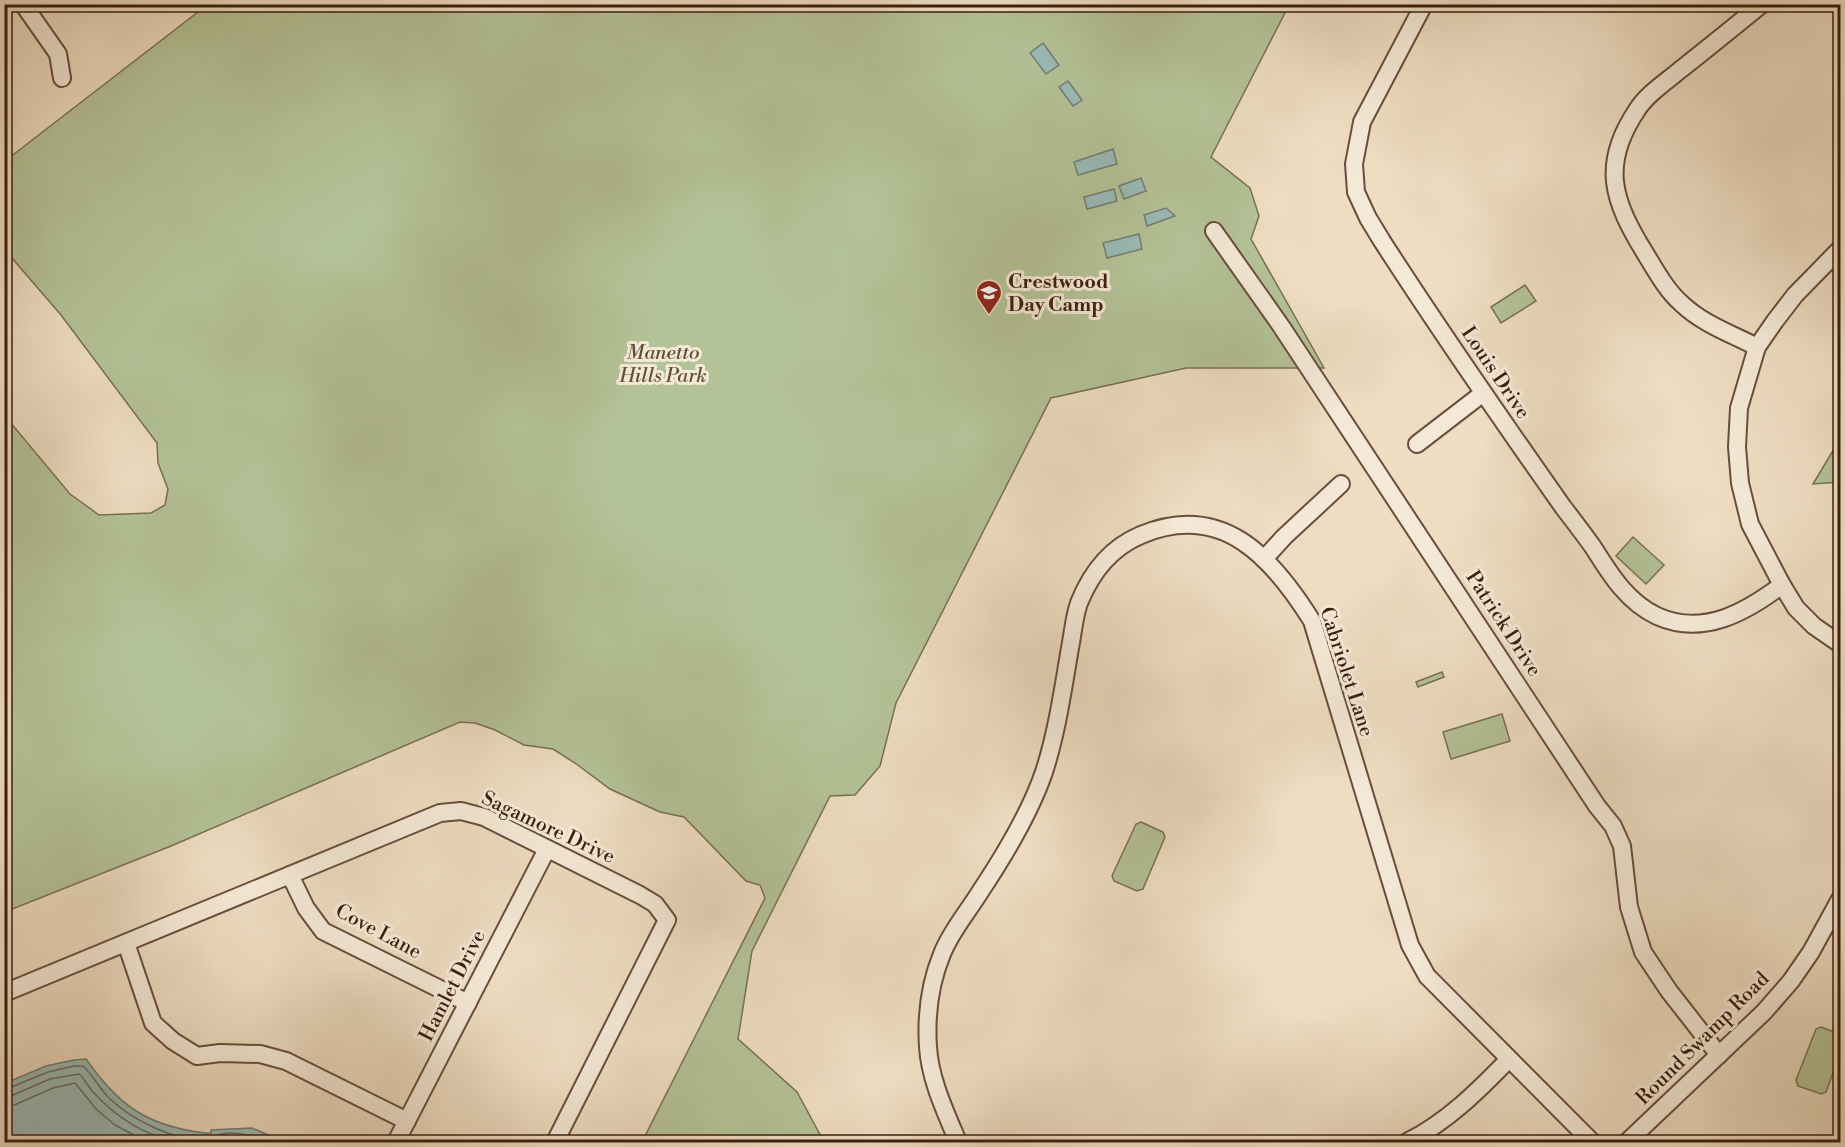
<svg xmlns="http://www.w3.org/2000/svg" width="1845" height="1147" font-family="'Libre Bodoni',serif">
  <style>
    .green { fill: #b4c297; stroke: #787052; stroke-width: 1.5 }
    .water { fill: #9abbb7; stroke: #747c73; stroke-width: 1.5 }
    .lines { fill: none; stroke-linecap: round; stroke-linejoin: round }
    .shore { stroke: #6a6c62; stroke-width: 1.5 }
    .minor-casing { stroke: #684e3b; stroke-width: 20 }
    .minor { stroke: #f4e9d7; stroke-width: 16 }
    .labels { text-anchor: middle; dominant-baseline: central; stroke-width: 6; stroke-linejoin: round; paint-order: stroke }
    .poi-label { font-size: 20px; font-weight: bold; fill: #3b1e0e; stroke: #f4e9d7; text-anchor: start }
    .park-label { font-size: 20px; font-style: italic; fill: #5f4f37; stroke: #f4e9d7 }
    .street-label { font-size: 20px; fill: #3b1e0e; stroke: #f4e9d7 }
  </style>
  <rect width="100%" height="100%" fill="#eeddc2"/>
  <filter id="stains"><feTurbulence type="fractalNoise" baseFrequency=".00333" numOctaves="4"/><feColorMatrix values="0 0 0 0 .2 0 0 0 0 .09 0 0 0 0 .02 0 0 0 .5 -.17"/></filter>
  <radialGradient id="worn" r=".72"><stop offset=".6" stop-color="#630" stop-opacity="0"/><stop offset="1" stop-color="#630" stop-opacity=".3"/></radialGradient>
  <g class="green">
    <path d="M 207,5 L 1289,5 L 1211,157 L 1250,188 L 1259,216 L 1251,239 L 1324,368 L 1186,368 L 1051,398 L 896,703 L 880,766 L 855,795 L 830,796 L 752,951 L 738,1039 L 797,1092 L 824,1142 L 642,1142 L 765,898 L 760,885 L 746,881 L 684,817 L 660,812 L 610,789 L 575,763 L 553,749 L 524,745 L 495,730 L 475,723 L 460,722 L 171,846 L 5,912 L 5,416 L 70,494 L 99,515 L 151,513 L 165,505 L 168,489 L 158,463 L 157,443 L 61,315 L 5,250 L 5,161 Z"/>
    <path d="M 1525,285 L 1536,301 L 1501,323 L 1491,307 Z"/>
    <path d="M 1840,439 L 1840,482 L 1813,484 Z"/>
    <path d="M 1633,537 L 1664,565 L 1646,584 L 1616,556 Z"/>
    <path d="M 1442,672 L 1444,677 L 1418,687 L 1416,682 Z"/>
    <path d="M 1502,714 L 1510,741 L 1451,759 L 1443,732 Z"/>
    <path d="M 1141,822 L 1163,832 L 1165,837 L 1143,889 L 1137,891 L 1114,881 L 1112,876 L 1136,824 Z"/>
    <path d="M 1821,1027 L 1840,1034 L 1840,1054 L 1826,1092 L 1821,1094 L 1798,1086 L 1796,1080 L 1816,1029 Z"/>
  </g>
  <g class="water">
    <path d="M 1043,43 L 1059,65 L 1046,74 L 1030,53 Z"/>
    <path d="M 1068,81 L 1082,100 L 1073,106 L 1059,87 Z"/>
    <path d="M 1113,149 L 1117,164 L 1078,175 L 1074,162 Z"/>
    <path d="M 1141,178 L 1146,191 L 1124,199 L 1119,186 Z"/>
    <path d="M 1114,189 L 1117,201 L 1087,209 L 1084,197 Z"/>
    <path d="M 1166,208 L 1175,216 L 1147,226 L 1144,215 Z"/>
    <path d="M 1139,234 L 1142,249 L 1107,258 L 1103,243 Z"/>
    <path d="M 86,1059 C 119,1106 147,1126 205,1133 L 211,1133 L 211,1130 L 252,1128 L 285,1142 L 5,1142 L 5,1086 L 8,1082 L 46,1066 L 74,1060 Z"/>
  </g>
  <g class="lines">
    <g class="shore">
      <path d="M 4,1090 L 48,1072 L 74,1066 L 83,1066 C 93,1075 99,1088 109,1098 C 132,1120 177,1143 209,1139 C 212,1139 215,1136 217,1135 C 232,1130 258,1136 271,1142"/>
      <path d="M 4,1097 L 11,1096 L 50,1079 L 79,1074 C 85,1079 88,1087 94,1093 C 116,1117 143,1134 175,1142"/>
      <path d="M 4,1106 L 14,1105 L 53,1088 L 75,1083 L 97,1110 L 115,1125 L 147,1142"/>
    </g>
    <defs>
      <g id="minor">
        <path d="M 23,4 L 58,54 L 62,78"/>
        <path d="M 1424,4 L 1362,122 L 1354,164 L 1356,192 L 1368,218 L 1382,241 C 1440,331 1501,419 1563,507 C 1573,520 1583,533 1593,547 C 1610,574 1627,602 1657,616 C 1703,637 1746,612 1782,585"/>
        <path d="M 1214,231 L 1281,326 L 1597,806 L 1613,826 L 1622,846 L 1629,907 L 1643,952 L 1669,991 L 1719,1055"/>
        <path d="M 1840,249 L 1795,295 L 1775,321 L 1757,347 L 1739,408 L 1737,447 L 1740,483 L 1750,524 L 1782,585 L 1796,608 L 1814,626 L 1840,644"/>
        <path d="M 1757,347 C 1732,334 1703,324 1682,304 C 1666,290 1656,271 1645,253 C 1613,201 1600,165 1637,110 C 1647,94 1666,82 1680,70 C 1708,48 1735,26 1762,4"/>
        <path d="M 1417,444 L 1482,394"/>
        <path d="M 1264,559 L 1284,537 L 1341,484"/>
        <path d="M 290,875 L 306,908 L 323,931 L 468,1003"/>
        <path d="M 126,943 L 153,1023 L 173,1041 L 197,1056 L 220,1053 L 260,1054 L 286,1061 L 407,1121"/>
        <path d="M 4,993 L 440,813 L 461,811 L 484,817 L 640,895 L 655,904 L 667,920 L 555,1142"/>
        <path d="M 396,1142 L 547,849"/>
        <path d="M 958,1142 C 946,1113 930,1080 928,1047 C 926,1016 930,983 942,954 C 951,931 967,913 980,892 C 1004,856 1030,813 1044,772 C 1057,732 1063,689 1070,648 C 1073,633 1074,617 1079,603 C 1091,573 1110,548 1141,535 C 1222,501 1272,557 1312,621 L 1410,945 L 1427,976 L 1592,1142"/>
        <path d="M 1407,1142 C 1447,1122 1478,1091 1509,1059"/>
        <path d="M 1627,1142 L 1764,1012 L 1791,981 L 1811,952 L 1840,899"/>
      </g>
    </defs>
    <use href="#minor" class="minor-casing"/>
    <use href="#minor" class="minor"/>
  </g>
  <defs>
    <symbol id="school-pin" viewBox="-11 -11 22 30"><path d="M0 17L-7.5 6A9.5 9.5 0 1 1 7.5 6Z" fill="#8f2418" stroke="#f4e9d7"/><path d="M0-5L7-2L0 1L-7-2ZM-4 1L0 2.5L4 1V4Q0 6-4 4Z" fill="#fff"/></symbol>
  </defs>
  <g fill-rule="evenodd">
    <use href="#school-pin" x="974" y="278" width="30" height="40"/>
  </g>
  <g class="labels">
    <g class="poi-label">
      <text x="1008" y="282">Crestwood<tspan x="1008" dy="23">Day Camp</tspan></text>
    </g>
    <g class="park-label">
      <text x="663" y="353">Manetto<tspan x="663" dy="23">Hills Park</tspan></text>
    </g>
    <g class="street-label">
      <text transform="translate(1495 373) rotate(56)">Louis Drive</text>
      <text transform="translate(1503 624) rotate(57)">Patrick Drive</text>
      <text transform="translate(1346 672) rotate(72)">Cabriolet Lane</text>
      <text transform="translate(548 828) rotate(25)">Sagamore Drive</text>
      <text transform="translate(378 932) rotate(28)">Cove Lane</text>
      <text transform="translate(453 986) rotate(-63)">Hamlet Drive</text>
      <text transform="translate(1703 1039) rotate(-45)">Round Swamp Road</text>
    </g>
  </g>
  <rect width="1845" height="1147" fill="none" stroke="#eeddc2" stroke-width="24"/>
  <rect x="6" y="6" width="1833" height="1135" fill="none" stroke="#3b1e0e" stroke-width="3"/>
  <rect x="12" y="12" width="1821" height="1123" fill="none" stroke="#3b1e0e" stroke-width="1.5"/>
  <rect width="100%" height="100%" filter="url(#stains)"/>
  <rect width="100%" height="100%" fill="url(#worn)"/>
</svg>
